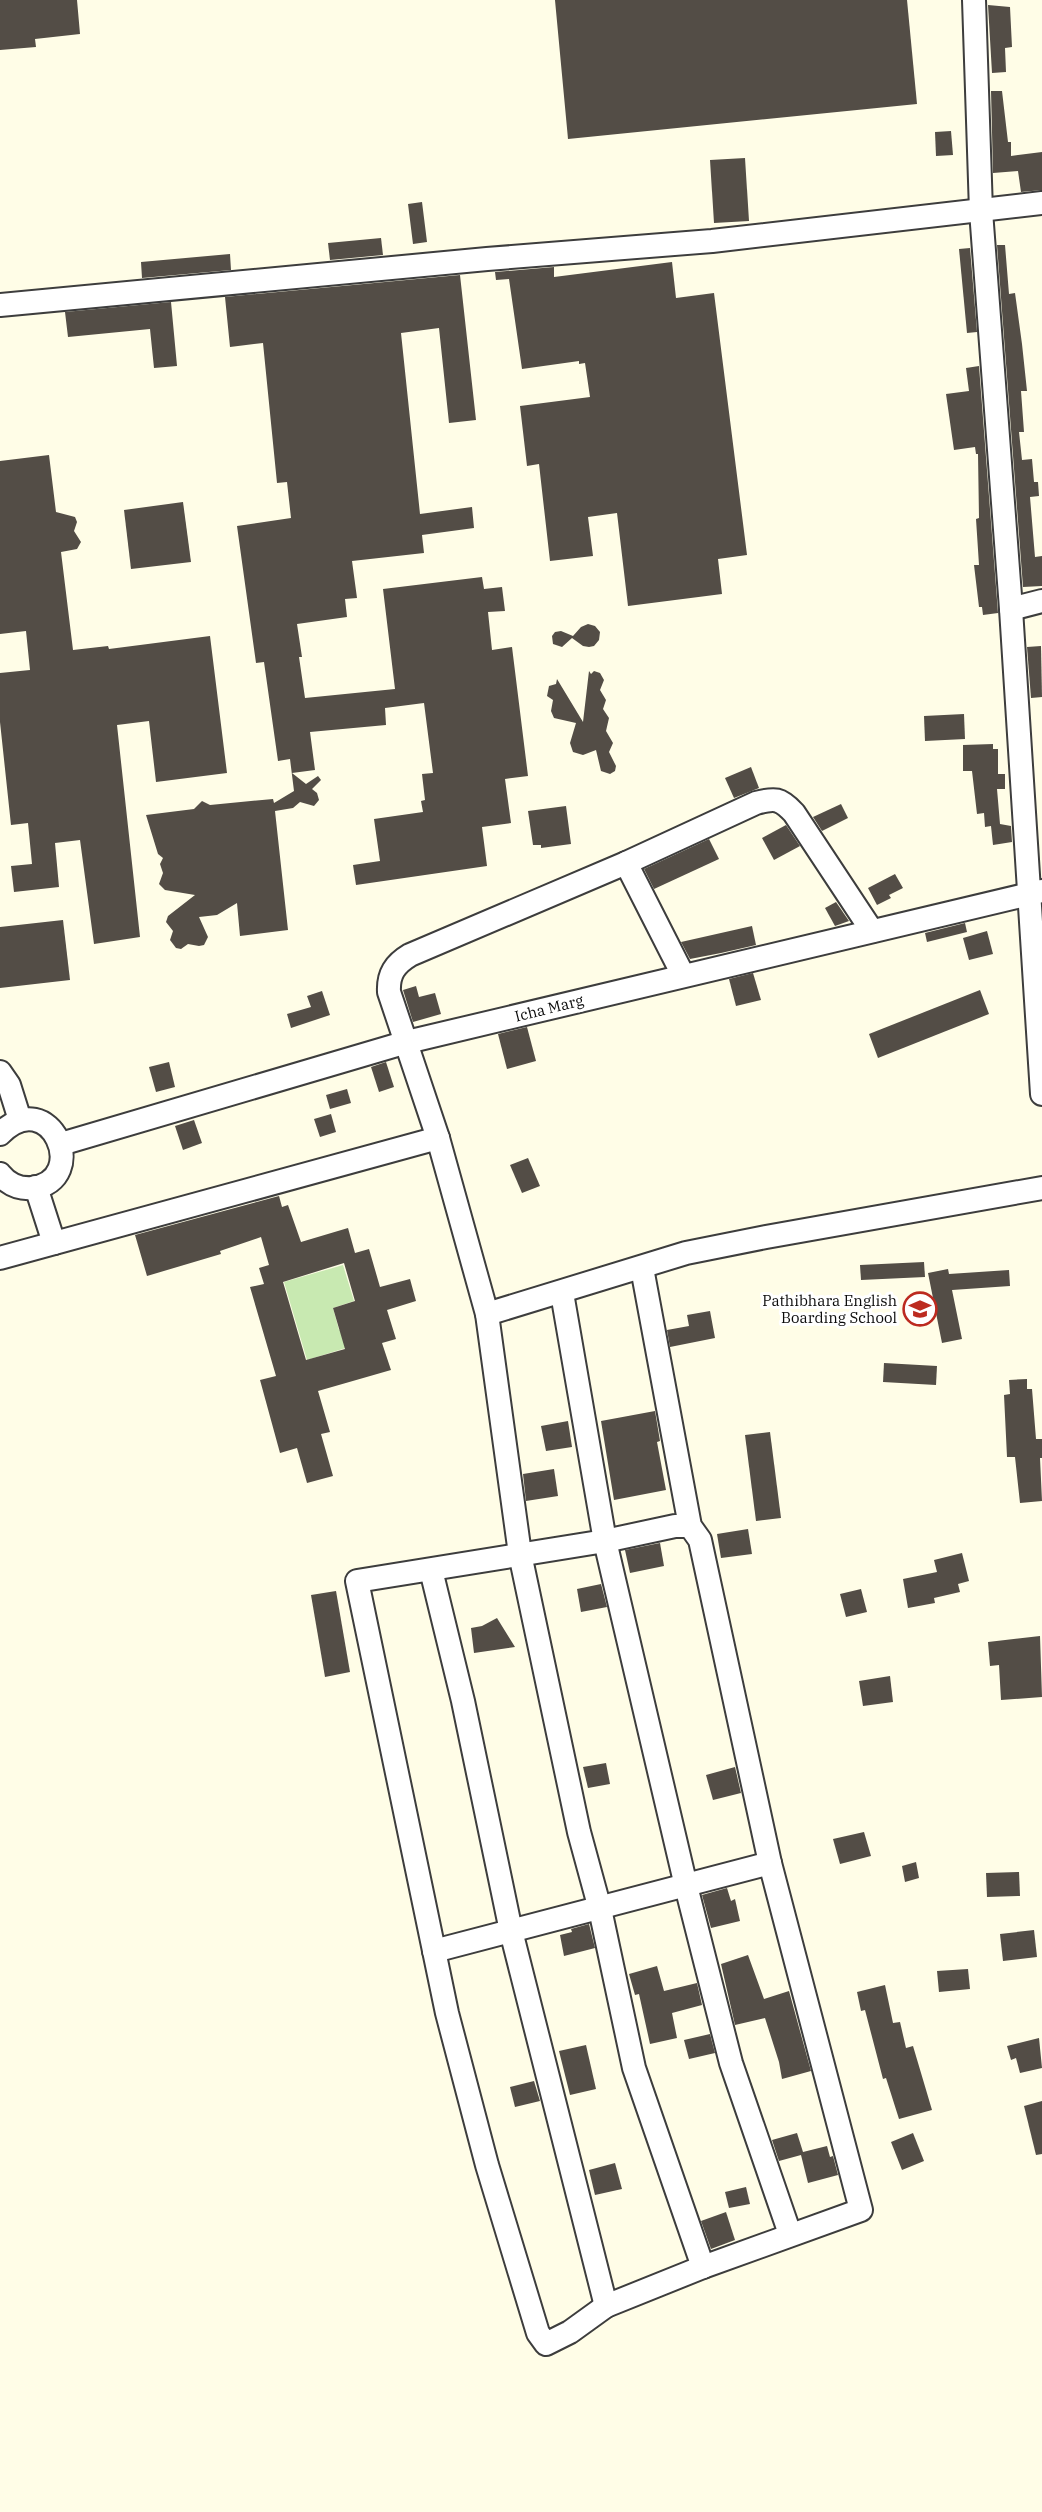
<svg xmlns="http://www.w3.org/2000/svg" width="1042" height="2512" font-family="'IBM Plex Serif',serif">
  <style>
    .green { fill: #c8e9b1 }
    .building { fill: #534d46; fill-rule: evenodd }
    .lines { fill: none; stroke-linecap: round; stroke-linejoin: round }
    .street-casing { stroke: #3d3d3d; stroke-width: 26 }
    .street { stroke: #fff; stroke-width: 22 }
    .labels { text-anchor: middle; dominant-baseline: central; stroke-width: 6; stroke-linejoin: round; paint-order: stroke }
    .street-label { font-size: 15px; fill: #0a0a0a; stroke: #fff }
    .poi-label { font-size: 15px; fill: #0a0a0a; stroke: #fff; text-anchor: end }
  </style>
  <rect width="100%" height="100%" fill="#fffde7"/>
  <path class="green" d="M 343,1265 L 354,1301 L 333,1308 L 339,1330 L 360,1325 L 365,1342 L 307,1360 L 284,1282 Z"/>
  <g class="building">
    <path d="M 0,0 L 77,0 L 80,34 L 35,39 L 36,47 L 0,50 Z"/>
    <path d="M 555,0 L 907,0 L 917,104 L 568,139 Z"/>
    <path d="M 988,5 L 1010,7 L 1012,47 L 1005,48 L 1006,72 L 992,73 Z"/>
    <path d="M 991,91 L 1002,91 L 1008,142 L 1011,142 L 1011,156 L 1042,152 L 1042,190 L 1021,192 L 1018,171 L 993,173 Z"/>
    <path d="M 951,131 L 953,155 L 936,156 L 935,132 Z"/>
    <path d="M 745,158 L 749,221 L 714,223 L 710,160 Z"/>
    <path d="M 422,202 L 427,242 L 413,244 L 408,204 Z"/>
    <path d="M 381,238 L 383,255 L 330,260 L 328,243 Z"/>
    <path d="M 997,245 L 1005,245 L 1009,294 L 1015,293 L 1022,344 L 1027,391 L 1021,391 L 1024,432 L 1019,432 L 1022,460 L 1032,459 L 1034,482 L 1038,482 L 1039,496 L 1030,497 L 1035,557 L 1042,556 L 1042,586 L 1023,587 Z"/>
    <path d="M 970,248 L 977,332 L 967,333 L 959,249 Z"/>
    <path d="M 230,254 L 231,270 L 142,278 L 141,262 Z"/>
    <path d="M 672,262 L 676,298 L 714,293 L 747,555 L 718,559 L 722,594 L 628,606 L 617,513 L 588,517 L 593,556 L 550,561 L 539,464 L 527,466 L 520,406 L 590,397 L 585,363 L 579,364 L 579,361 L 522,369 L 509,279 L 496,280 L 495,272 L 554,267 L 554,277 Z"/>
    <path d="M 460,275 L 476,420 L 449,423 L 439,328 L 401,333 L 420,514 L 472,507 L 474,528 L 422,535 L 424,553 L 352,561 L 357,598 L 345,599 L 347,617 L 297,624 L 302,657 L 299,657 L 305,698 L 395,689 L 383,589 L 482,577 L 484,589 L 502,587 L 505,611 L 488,612 L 492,650 L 512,647 L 528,776 L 505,779 L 511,823 L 482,827 L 487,866 L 356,885 L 353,865 L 380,861 L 374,819 L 423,812 L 421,801 L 425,800 L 422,774 L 433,773 L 424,703 L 385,708 L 386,725 L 310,732 L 315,770 L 292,773 L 306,784 L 318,776 L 321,780 L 312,789 L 317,793 L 319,800 L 314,806 L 300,802 L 293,808 L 275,811 L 288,930 L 240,936 L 237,903 L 217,915 L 199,917 L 208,937 L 204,945 L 199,946 L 188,944 L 181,949 L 176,948 L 170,940 L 173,931 L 166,922 L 168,916 L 195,895 L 165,890 L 159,884 L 163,873 L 160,864 L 163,858 L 158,854 L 146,815 L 194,809 L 202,801 L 210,805 L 273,799 L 274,803 L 294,791 L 290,759 L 278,761 L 264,662 L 256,663 L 237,526 L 291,518 L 287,482 L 277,483 L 263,343 L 230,347 L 225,297 Z"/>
    <path d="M 171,302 L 177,366 L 154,368 L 150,329 L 68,337 L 65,312 Z"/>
    <path d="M 979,366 L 998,613 L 983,615 L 982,607 L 979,607 L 974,565 L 979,565 L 976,519 L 979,518 L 978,454 L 976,454 L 975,447 L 954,450 L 946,394 L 969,391 L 966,368 Z"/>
    <path d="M 49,455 L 56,512 L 75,517 L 77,522 L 74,531 L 81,542 L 77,549 L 61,552 L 73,650 L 108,646 L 109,649 L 210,636 L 227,773 L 156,782 L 149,721 L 117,725 L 140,937 L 94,944 L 80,840 L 55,843 L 59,887 L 14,892 L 11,866 L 32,864 L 28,823 L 11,825 L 0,722 L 0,673 L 30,670 L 26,631 L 0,634 L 0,461 Z"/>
    <path d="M 183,502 L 191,562 L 131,569 L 124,510 Z"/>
    <path d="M 588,624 L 595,626 L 600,632 L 599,640 L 594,646 L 589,647 L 583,646 L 572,638 L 562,647 L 553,644 L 552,636 L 555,632 L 561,631 L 573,636 L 581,627 Z"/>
    <path d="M 1041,646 L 1042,697 L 1031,698 L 1027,647 Z"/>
    <path d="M 589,671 L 591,674 L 594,671 L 600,673 L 604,680 L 600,690 L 606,700 L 603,709 L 609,718 L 606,731 L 613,743 L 609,752 L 616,766 L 615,771 L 610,774 L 601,771 L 596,750 L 583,755 L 573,752 L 570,743 L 576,723 L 554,718 L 551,711 L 553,700 L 547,696 L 549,686 L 556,684 L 557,679 L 583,722 Z"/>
    <path d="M 964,714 L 965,739 L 925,741 L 924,716 Z"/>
    <path d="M 993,744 L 993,749 L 998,749 L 998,774 L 1005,774 L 1005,789 L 997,789 L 1000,824 L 1011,826 L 1012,842 L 993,845 L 991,826 L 985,827 L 984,813 L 977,814 L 972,771 L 963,771 L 963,745 Z"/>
    <path d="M 751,767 L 759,788 L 734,798 L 725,778 Z"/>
    <path d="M 841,804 L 848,818 L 822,831 L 813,817 Z"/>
    <path d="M 566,806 L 571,844 L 541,848 L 541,845 L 533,845 L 528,811 Z"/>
    <path d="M 786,825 L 800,846 L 774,860 L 762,838 Z"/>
    <path d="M 709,839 L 719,859 L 654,889 L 644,869 Z"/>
    <path d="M 895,874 L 903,888 L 889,895 L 891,898 L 877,905 L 868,888 Z"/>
    <path d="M 836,902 L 849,921 L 835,926 L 825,908 Z"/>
    <path d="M 63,920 L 70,980 L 0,988 L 0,927 Z"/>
    <path d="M 965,923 L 967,932 L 927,942 L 925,933 Z"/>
    <path d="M 752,926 L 756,945 L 721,953 L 690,959 L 681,942 Z"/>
    <path d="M 987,931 L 993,954 L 969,960 L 963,938 Z"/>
    <path d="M 753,973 L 761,1000 L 736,1006 L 729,979 Z"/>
    <path d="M 416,986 L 419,997 L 435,993 L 441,1014 L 413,1022 L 403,990 Z"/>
    <path d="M 980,990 L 989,1014 L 878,1058 L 869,1034 Z"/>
    <path d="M 322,991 L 330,1015 L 291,1028 L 287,1014 L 311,1007 L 307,996 Z"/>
    <path d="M 527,1027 L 536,1061 L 507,1069 L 498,1034 Z"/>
    <path d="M 169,1062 L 175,1087 L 156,1092 L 149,1067 Z"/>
    <path d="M 386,1062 L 394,1087 L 379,1092 L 371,1067 Z"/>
    <path d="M 347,1089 L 351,1103 L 330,1109 L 326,1095 Z"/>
    <path d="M 331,1114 L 336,1132 L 320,1137 L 314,1119 Z"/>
    <path d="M 194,1120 L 202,1143 L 183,1150 L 175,1126 Z"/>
    <path d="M 528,1158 L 540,1186 L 522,1193 L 510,1165 Z"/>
    <path d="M 279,1196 L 282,1207 L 288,1205 L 301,1242 L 348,1228 L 355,1253 L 369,1249 L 380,1287 L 410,1279 L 416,1301 L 387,1310 L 396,1339 L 382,1343 L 391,1370 L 318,1391 L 330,1432 L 321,1434 L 333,1476 L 307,1483 L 297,1448 L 280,1453 L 260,1380 L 276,1376 L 250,1287 L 264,1284 L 259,1268 L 269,1265 L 261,1237 L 220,1251 L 221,1254 L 147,1276 L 135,1235 ZM 344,1263 L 355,1301 L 333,1308 L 345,1349 L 306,1360 L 283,1282 Z"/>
    <path d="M 924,1262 L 925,1277 L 861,1280 L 860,1265 Z"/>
    <path d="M 948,1269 L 949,1274 L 1009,1270 L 1010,1286 L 952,1290 L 962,1339 L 942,1343 L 928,1273 Z"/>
    <path d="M 710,1311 L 715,1338 L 670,1347 L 667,1330 L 689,1326 L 687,1315 Z"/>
    <path d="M 884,1363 L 937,1366 L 936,1385 L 883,1382 Z"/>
    <path d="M 1027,1379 L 1027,1389 L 1032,1389 L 1036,1439 L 1042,1439 L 1042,1458 L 1040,1458 L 1042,1501 L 1020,1503 L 1015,1457 L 1007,1457 L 1004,1395 L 1010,1394 L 1009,1380 Z"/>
    <path d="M 655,1411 L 660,1441 L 657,1442 L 666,1490 L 614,1500 L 601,1421 Z"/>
    <path d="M 568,1421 L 572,1447 L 546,1451 L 541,1426 Z"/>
    <path d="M 770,1432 L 781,1518 L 756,1521 L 745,1435 Z"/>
    <path d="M 554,1469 L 558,1496 L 526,1501 L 523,1474 Z"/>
    <path d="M 748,1529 L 752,1554 L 721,1558 L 717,1534 Z"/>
    <path d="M 660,1543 L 664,1566 L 630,1573 L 625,1550 Z"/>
    <path d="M 962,1553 L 969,1581 L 958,1584 L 960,1592 L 934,1598 L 935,1603 L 908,1608 L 903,1579 L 937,1572 L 934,1560 Z"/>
    <path d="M 601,1584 L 607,1607 L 581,1612 L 577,1589 Z"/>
    <path d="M 861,1589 L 867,1612 L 846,1617 L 840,1594 Z"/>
    <path d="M 336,1591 L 350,1672 L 325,1677 L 311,1595 Z"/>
    <path d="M 497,1618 L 515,1647 L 474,1653 L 471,1628 L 482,1626 Z"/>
    <path d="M 1040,1636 L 1042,1697 L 1001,1700 L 999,1665 L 990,1666 L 988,1642 Z"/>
    <path d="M 890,1676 L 893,1702 L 863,1706 L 859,1681 Z"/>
    <path d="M 606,1763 L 610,1784 L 588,1788 L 583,1767 Z"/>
    <path d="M 735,1767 L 741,1793 L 713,1800 L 706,1775 Z"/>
    <path d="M 864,1832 L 871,1856 L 840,1864 L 833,1839 Z"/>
    <path d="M 916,1862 L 919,1878 L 905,1882 L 902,1866 Z"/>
    <path d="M 1019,1872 L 1020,1896 L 987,1897 L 986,1873 Z"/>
    <path d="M 727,1888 L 731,1901 L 735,1899 L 740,1921 L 711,1928 L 702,1895 Z"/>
    <path d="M 589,1924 L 595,1948 L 564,1956 L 560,1935 L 572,1932 L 571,1929 Z"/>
    <path d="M 1034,1930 L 1037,1957 L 1003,1961 L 1000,1934 Z"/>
    <path d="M 748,1955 L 764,1999 L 789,1991 L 811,2071 L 782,2079 L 779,2062 L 765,2018 L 735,2025 L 721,1964 Z"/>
    <path d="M 657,1966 L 664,1991 L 697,1983 L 702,2005 L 672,2013 L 677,2038 L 650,2044 L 639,1994 L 635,1995 L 629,1974 Z"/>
    <path d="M 968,1969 L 970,1989 L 939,1992 L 937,1971 Z"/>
    <path d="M 885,1985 L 893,2023 L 900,2022 L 906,2048 L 913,2046 L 932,2110 L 899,2119 L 886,2078 L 883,2079 L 865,2010 L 861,2011 L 857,1992 Z"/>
    <path d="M 710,2034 L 715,2053 L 689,2059 L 684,2040 Z"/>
    <path d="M 1039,2038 L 1042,2068 L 1020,2073 L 1016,2058 L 1011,2060 L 1007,2046 Z"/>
    <path d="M 586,2045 L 596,2089 L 570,2095 L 559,2051 Z"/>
    <path d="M 534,2081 L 540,2101 L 515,2107 L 510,2087 Z"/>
    <path d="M 1042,2101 L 1042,2154 L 1036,2155 L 1024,2106 Z"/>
    <path d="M 797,2133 L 803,2152 L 827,2146 L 830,2157 L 833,2156 L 838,2175 L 808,2183 L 801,2155 L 779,2161 L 772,2140 Z"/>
    <path d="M 913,2133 L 924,2161 L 902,2170 L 891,2142 Z"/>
    <path d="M 615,2163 L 622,2189 L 595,2195 L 589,2170 Z"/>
    <path d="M 746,2187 L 750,2204 L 729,2208 L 725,2192 Z"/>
    <path d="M 726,2212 L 735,2240 L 711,2249 L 701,2221 Z"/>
  </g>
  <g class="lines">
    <defs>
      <g id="street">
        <path d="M 974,0 L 981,211 L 1011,609 L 1042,1094"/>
        <path d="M 0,305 L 487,259 L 712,241 L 1042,203"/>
        <path d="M 1011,609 L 1042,601"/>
        <path d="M 626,863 L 683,975"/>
        <path d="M 0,1072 L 9,1085 L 20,1120"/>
        <path d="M 0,1134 C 50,1083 92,1180 32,1188 C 19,1189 8,1184 0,1174"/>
        <path d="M 61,1144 L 407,1042 L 1042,891"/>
        <path d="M 36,1187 L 54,1243"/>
        <path d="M 0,1258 L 438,1138"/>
        <path d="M 642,1268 L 690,1526 L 675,1526 L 605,1541 L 357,1581 L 447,2013 L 487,2165 L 538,2333 L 546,2344 L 570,2332 L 606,2306 L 703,2267 L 861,2210 L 770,1863 L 700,1540 L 690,1526"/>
        <path d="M 562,1293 L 605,1541 L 686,1886 L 731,2063 L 790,2234"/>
        <path d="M 487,1314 L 686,1253 L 766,1237 L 1042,1188"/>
        <path d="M 431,1570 L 463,1701 L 511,1931 L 606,2306"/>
        <path d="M 434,1951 L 770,1863"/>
        <path d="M 703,2267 L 634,2068 L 600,1909 L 579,1832 L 520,1554 L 487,1314 L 438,1138 L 389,992 C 388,974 395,964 410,955 L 626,863 L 756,803 C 775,798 780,798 794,813 L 872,931"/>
      </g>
    </defs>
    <use href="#street" class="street-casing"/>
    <use href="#street" class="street"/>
  </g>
  <defs>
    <symbol id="school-ring" viewBox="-11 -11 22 22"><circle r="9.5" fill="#fff" stroke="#bc2a20" stroke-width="1.5"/><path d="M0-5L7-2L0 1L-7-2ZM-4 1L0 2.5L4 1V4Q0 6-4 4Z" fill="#bc2a20"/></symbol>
  </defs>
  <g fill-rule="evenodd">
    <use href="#school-ring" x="901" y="1290" width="38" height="38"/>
  </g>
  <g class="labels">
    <g class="street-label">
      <text transform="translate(549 1008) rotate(-14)">Icha Marg</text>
    </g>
    <g class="poi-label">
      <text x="897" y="1300">Pathibhara English<tspan x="897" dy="17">Boarding School</tspan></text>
    </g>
  </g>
</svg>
